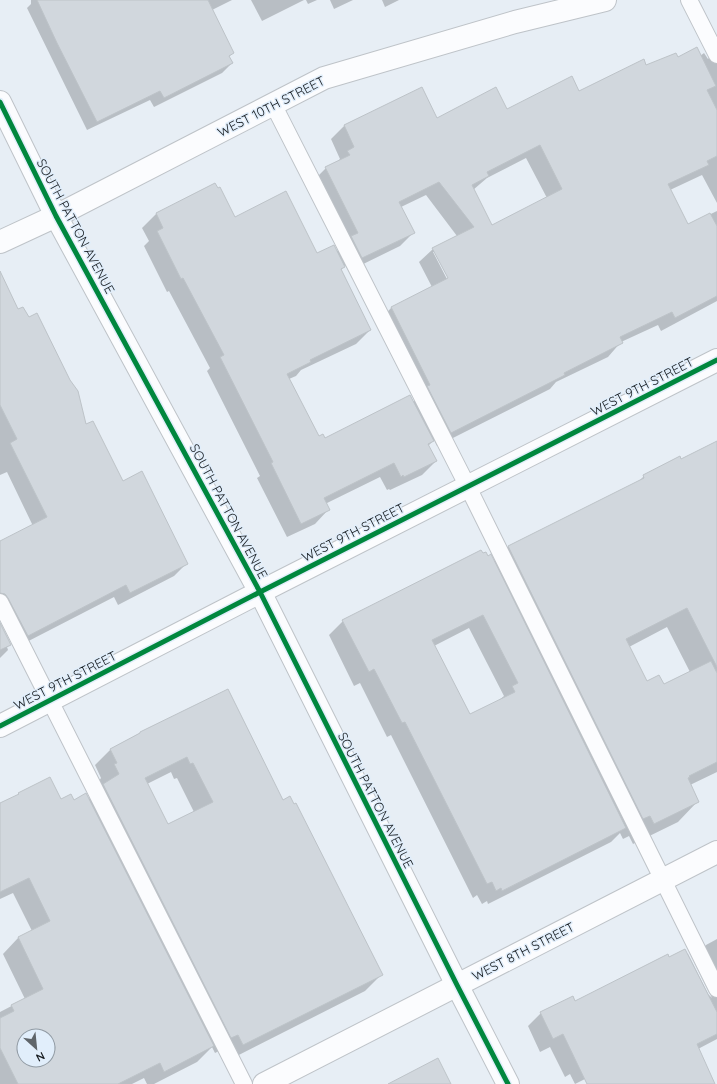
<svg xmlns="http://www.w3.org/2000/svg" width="717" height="1084" font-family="Quicksand,sans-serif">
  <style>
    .shadow { fill: #0003; fill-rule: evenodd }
    .building { fill: #d1d7dd; stroke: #bdc3c8; fill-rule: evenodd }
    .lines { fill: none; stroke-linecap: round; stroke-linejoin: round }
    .service-casing { stroke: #bec3c8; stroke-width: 18 }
    .minor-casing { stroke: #bec3c8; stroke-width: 24 }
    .secondary-casing { stroke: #bec3c8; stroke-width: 24 }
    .service { stroke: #fbfcfe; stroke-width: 16 }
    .minor { stroke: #fbfcfe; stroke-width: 22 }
    .secondary { stroke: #fbfcfe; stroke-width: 22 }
    .cycleway-casing { stroke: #e1eefb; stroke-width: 8 }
    .cycleway { stroke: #00873e; stroke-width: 5 }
    .labels { text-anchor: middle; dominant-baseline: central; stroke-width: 3; stroke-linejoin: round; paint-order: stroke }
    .street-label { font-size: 13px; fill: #161b1f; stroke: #e1eefb }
  </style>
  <rect width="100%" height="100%" fill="#e7eef5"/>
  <g class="shadow">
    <path d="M 31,0 L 232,0 L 212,10 L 232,53 L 229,57 L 232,63 L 222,73 L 154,107 L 150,100 L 87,130 L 27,8 L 31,4 Z"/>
    <path d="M 251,0 L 304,0 L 262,21 Z"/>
    <path d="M 306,0 L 317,0 L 308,4 Z"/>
    <path d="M 330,0 L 353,0 L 334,9 Z"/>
    <path d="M 382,0 L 399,0 L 385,7 Z"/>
    <path d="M 717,49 L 717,203 L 702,175 L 670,190 L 688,225 L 717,211 L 717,301 L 661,331 L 658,325 L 621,342 L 608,357 L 556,382 L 550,389 L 437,446 L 434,440 L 428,446 L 436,461 L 422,475 L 390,490 L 389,489 L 387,490 L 380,477 L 325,504 L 328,510 L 315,524 L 287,537 L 257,478 L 260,476 L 207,371 L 210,368 L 169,291 L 167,292 L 144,246 L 149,241 L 142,228 L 156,214 L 214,184 L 235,218 L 317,255 L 336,252 L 344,245 L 312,182 L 326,168 L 337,162 L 340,159 L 331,139 L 345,125 L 436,119 L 506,111 L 579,92 L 646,66 L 677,58 L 700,56 L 704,53 L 708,59 ZM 526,158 L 547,198 L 492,226 L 473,190 L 487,178 ZM 426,195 L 457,236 L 433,249 L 419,262 L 432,287 L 391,308 L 378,322 L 417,398 L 413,402 L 324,439 L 318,437 L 289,379 L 296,376 L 301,370 L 356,344 L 370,330 L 341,270 L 345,265 L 349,271 L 400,246 L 413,233 L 401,207 ZM 433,252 L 436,252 L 451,282 L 449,283 Z"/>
    <path d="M 0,306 L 85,426 L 123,482 L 186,564 L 174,576 L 118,605 L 114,597 L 15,648 L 0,617 L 0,542 L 33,526 L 7,472 L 0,475 Z"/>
    <path d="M 717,442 L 717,772 L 690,785 L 698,801 L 678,822 L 633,844 L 629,836 L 623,839 L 620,833 L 611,842 L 488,904 L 487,901 L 482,904 L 477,895 L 473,898 L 391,735 L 387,737 L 360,683 L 354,686 L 329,635 L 343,621 L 493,562 L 508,547 L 638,482 L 644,476 L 681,460 ZM 667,627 L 690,672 L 664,686 L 647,683 L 629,647 ZM 469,628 L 504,696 L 498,701 L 469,716 L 434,646 Z"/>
    <path d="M 0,625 L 10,644 L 7,647 L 8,650 L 0,658 Z"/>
    <path d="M 140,733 L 283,801 L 381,975 L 365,991 L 227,1061 L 221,1050 L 215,1053 L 212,1047 L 197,1062 L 154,1084 L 147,1084 L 144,1078 L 132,1084 L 0,1084 L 0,1012 L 25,999 L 3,954 L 18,938 L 32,931 L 13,893 L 0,899 L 0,805 L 15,797 L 19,794 L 50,779 L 60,800 L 73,801 L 88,800 L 101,786 L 99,781 L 101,778 L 95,765 L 111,749 ZM 171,772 L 174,779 L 177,778 L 194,812 L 168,826 L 147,784 ZM 24,1036 L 48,1036 L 48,1060 L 24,1060 Z"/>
    <path d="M 717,939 L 717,1039 L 698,1049 L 714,1084 L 590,1084 L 587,1078 L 575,1084 L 570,1074 L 565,1077 L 550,1047 L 540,1052 L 528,1026 L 541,1013 L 574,1003 L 669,959 L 688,954 L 708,994 L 712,998 L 693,958 L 706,945 Z"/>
  </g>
  <g class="building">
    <path d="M 37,0 L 208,0 L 234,53 L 229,56 L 233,63 L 164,98 L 160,91 L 97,122 L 57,43 Z"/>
    <path d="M 697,47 L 716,86 L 707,90 L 717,110 L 717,156 L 707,161 L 709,165 L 668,184 L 688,224 L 710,213 L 717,226 L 717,296 L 675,318 L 672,312 L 620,337 L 623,343 L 564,373 L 565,375 L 451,433 L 427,386 L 430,385 L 391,307 L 448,278 L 432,248 L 474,227 L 439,182 L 399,202 L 415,233 L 362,258 L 351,236 L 358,233 L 325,167 L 350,155 L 347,151 L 354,147 L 344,125 L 422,87 L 437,118 L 496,87 L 507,109 L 572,76 L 579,91 L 644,59 L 646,65 L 676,53 L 678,57 ZM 540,145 L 562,189 L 492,225 L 472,185 L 489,176 L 487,172 Z"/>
    <path d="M 215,183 L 218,188 L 220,187 L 235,217 L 286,191 L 317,253 L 334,245 L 345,267 L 341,269 L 371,330 L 310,360 L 311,362 L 287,374 L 319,436 L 323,434 L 325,438 L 410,395 L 434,441 L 428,444 L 437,461 L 404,477 L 403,475 L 401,477 L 394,463 L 324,498 L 330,510 L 301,524 L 271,463 L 273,462 L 220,357 L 224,355 L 183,278 L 181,279 L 157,231 L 163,228 L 156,213 Z"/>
    <path d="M 0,271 L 18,309 L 23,307 L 29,317 L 37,313 L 70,380 L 78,391 L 86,424 L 93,421 L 123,481 L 142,471 L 188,564 L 130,593 L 126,585 L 28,636 L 8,598 L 5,594 L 0,593 L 0,541 L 47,517 L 10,443 L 17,439 L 0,405 Z"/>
    <path d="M 717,441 L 717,667 L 687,608 L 626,639 L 647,681 L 659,675 L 664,684 L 711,661 L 717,673 L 717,762 L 689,776 L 690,777 L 688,778 L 699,802 L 654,824 L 650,816 L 643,819 L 508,546 L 644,478 L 643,475 L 680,456 L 681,459 Z"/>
    <path d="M 481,550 L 483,553 L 486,552 L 488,556 L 491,554 L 626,828 L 502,891 L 501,888 L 496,891 L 492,882 L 487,884 L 405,722 L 402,723 L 374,669 L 369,672 L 342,620 ZM 483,615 L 518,683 L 512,686 L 515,692 L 470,714 L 432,640 Z"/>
    <path d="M 0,623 L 11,645 L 0,650 Z"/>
    <path d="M 228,689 L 283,800 L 290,796 L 294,804 L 296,803 L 383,975 L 243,1045 L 238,1035 L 231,1038 L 103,784 L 119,774 L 114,764 L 117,763 L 110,749 L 140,733 L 140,732 ZM 187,757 L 190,764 L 193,763 L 213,802 L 168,824 L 145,778 Z"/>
    <path d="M 50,777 L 61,799 L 71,794 L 74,800 L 86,793 L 214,1046 L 164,1072 L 160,1063 L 118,1084 L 18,1084 L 0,1048 L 0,1018 L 14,1011 L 11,1005 L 43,989 L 18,937 L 50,921 L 29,878 L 0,892 L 0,803 L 19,794 L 18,793 ZM 24,1036 L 48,1036 L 48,1060 L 24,1060 Z"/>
    <path d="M 685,949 L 717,1012 L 717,1034 L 697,1044 L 715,1084 L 587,1084 L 563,1034 L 553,1039 L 540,1012 L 573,996 L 575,1001 L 668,954 L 669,957 Z"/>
    <path d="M 438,1058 L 451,1084 L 388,1084 Z"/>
  </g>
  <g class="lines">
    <defs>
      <g id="service">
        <path d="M 689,0 L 717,55"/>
        <path d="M 273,104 L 468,487 L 717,989"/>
        <path d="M 0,602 L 244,1084"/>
      </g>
      <g id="minor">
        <path d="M 0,102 L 56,216 L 260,592 L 457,985 L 508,1084"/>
        <path d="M 0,242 L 56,216 L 324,78 L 515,22 L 605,0"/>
        <path d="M 264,1084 L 717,852"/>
      </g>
      <path id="secondary" d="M 0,726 L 260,592 L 717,360"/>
    </defs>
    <use href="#service" class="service-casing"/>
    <use href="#minor" class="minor-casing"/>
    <use href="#secondary" class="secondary-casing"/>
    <use href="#service" class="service"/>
    <use href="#minor" class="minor"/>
    <use href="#secondary" class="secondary"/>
    <defs>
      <g id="cycleway">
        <path d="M 0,102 L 56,216 L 260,592 L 457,985 L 508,1084"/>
        <path d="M 0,726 L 260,592 L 717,360"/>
      </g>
    </defs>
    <use href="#cycleway" class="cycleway-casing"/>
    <use href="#cycleway" class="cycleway"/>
  </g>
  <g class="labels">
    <g class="street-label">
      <text transform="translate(271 106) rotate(-27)">WEST 10TH STREET</text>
      <text transform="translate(76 226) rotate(62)">SOUTH PATTON AVENUE</text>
      <text transform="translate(642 386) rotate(-27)">WEST 9TH STREET</text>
      <text transform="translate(229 511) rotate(62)">SOUTH PATTON AVENUE</text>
      <text transform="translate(353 532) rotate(-27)">WEST 9TH STREET</text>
      <text transform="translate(65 680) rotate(-27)">WEST 9TH STREET</text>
      <text transform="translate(376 800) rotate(63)">SOUTH PATTON AVENUE</text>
      <text transform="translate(523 951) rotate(-27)">WEST 8TH STREET</text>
    </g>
  </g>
  <g transform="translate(36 1048) rotate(153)"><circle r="19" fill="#e1eefb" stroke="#909aa3"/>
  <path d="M0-3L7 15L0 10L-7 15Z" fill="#5f656a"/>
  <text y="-6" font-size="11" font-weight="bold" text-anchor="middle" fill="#161b1f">N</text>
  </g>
</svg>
